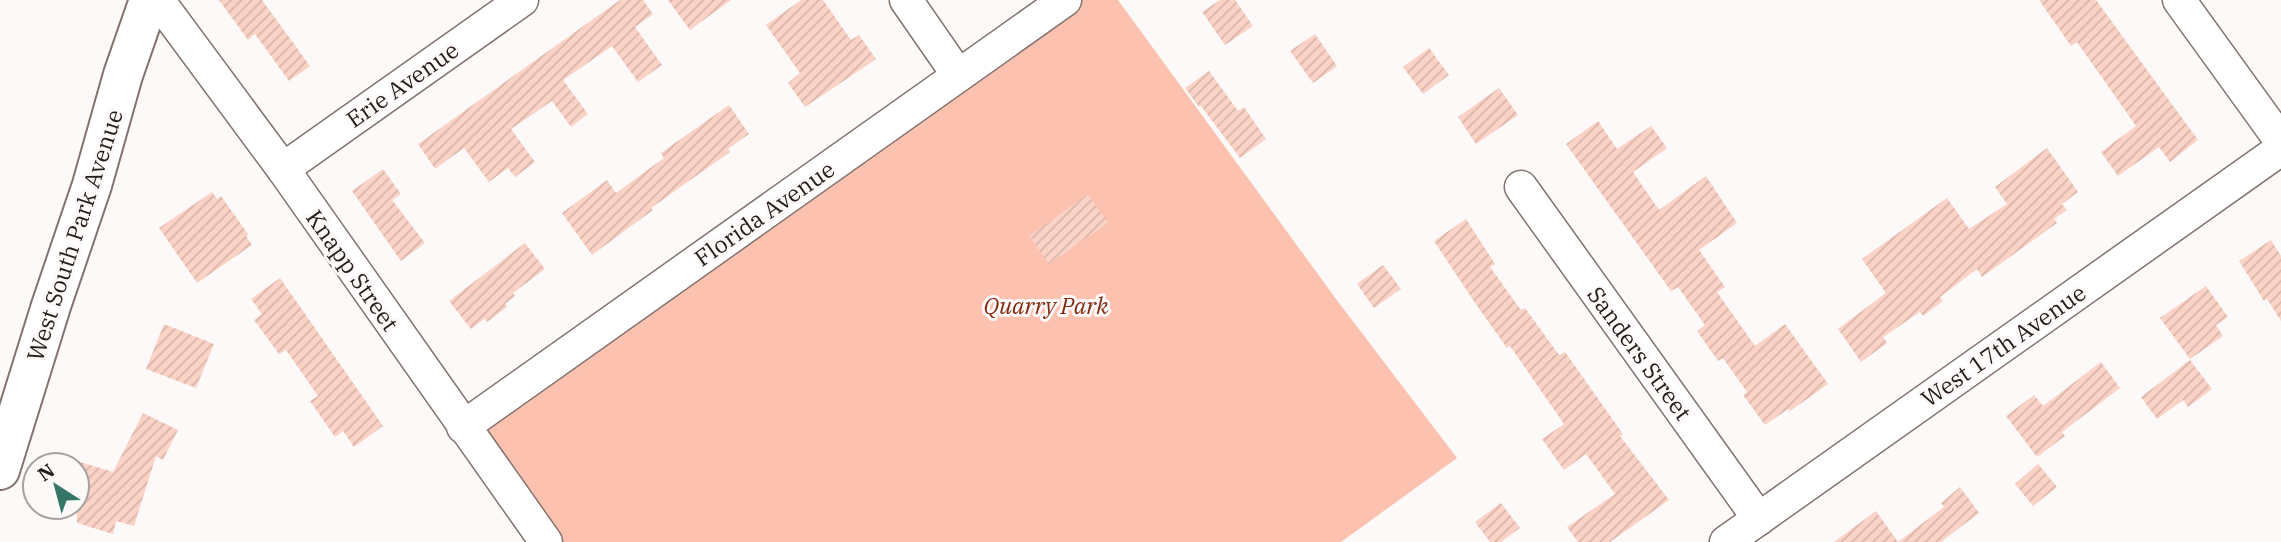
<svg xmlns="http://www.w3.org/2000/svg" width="2281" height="542" font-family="'IBM Plex Serif',serif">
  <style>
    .green { fill: #fcc1af }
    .building { fill: url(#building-hatch) }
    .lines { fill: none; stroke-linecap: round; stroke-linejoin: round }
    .minor-casing { stroke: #83736e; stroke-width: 35 }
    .major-casing { stroke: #83736e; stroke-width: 42 }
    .minor { stroke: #fff; stroke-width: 32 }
    .major { stroke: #fff; stroke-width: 38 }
    .labels { text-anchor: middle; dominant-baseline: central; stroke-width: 6; stroke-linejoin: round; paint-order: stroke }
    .street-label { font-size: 23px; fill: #241d1b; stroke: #fdf9f8 }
    .park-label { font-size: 23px; font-style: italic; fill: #802b11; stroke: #fdf9f8 }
  </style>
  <defs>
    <pattern id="building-hatch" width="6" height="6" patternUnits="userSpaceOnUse" patternTransform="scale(1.75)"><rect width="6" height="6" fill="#fbd2c6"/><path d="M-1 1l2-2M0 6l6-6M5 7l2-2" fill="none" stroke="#d7b4aa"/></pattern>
  </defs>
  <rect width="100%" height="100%" fill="#fdf9f8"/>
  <path class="green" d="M 1066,0 L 1118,0 L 1336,299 L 1457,458 L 1341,542 L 546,542 L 463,427 Z"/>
  <g class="building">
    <path d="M 219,0 L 262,0 L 310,66 L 289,81 L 255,34 L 248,40 Z"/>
    <path d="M 620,0 L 643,0 L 653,14 L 635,27 L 662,65 L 638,82 L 612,46 L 563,80 L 588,114 L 571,127 L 552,101 L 511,129 L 535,162 L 515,177 L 508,168 L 489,182 L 464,148 L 435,169 L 418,144 Z"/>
    <path d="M 668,0 L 731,0 L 690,30 Z"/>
    <path d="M 801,0 L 823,0 L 851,40 L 859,35 L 876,59 L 805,107 L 788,83 L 800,73 L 766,25 Z"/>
    <path d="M 1220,0 L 1235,0 L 1253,26 L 1225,45 L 1202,12 Z"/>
    <path d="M 2039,0 L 2096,0 L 2198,140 L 2170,162 L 2159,147 L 2118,176 L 2101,152 L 2136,126 L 2077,42 L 2071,46 Z"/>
    <path d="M 1315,34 L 1337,66 L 1313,83 L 1290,51 Z"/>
    <path d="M 1429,48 L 1449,75 L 1423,94 L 1403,67 Z"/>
    <path d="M 1209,71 L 1238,111 L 1244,107 L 1266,139 L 1240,158 L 1201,106 L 1199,107 L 1185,88 Z"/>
    <path d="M 1499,88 L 1518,115 L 1476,144 L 1458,117 Z"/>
    <path d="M 729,105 L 749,134 L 728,149 L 730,152 L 651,208 L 653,210 L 592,255 L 562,213 L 607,180 L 616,193 L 664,158 L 661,153 Z"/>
    <path d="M 1598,121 L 1617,149 L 1651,126 L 1667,148 L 1633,172 L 1659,210 L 1706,176 L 1737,223 L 1699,250 L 1725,287 L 1717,292 L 1755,346 L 1785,324 L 1828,384 L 1790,411 L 1788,409 L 1765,425 L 1743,395 L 1747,392 L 1723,358 L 1718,361 L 1697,331 L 1705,325 L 1678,287 L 1671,291 L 1566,144 Z"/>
    <path d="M 2047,148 L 2078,192 L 2062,204 L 2067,210 L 2054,219 L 2057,223 L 1982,277 L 1977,269 L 1940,297 L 1943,301 L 1923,316 L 1920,312 L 1883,337 L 1887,343 L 1861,362 L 1838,329 L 1886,293 L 1862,259 L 1947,198 L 1969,229 L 2007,204 L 1995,187 Z"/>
    <path d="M 383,169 L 401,194 L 392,200 L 425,243 L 401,261 L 352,191 Z"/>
    <path d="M 212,192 L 217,199 L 221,196 L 248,234 L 246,236 L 252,245 L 197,283 L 159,228 Z"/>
    <path d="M 1088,194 L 1108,223 L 1049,264 L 1029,236 Z"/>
    <path d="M 1466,219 L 1495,264 L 1490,267 L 1521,310 L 1525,308 L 1559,355 L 1565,352 L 1623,434 L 1620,436 L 1669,500 L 1610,542 L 1578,542 L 1567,527 L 1615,494 L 1586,454 L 1564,470 L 1542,439 L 1564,424 L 1510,346 L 1507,348 L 1473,300 L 1434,241 Z"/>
    <path d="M 2271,240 L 2281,256 L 2281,321 L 2267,299 L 2264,301 L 2239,261 Z"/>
    <path d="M 525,243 L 545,269 L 513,293 L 515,296 L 505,304 L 507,307 L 487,322 L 485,318 L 471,329 L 449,301 Z"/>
    <path d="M 1383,265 L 1401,289 L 1374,308 L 1357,284 Z"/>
    <path d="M 280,278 L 383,426 L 354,447 L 343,431 L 335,437 L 310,401 L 318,396 L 286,350 L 279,354 L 254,320 L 262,314 L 251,299 Z"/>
    <path d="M 2206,286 L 2228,317 L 2216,325 L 2223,336 L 2190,359 L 2160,318 Z"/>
    <path d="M 164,324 L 214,344 L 196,388 L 146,369 Z"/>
    <path d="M 2190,360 L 2212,389 L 2188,407 L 2183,400 L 2157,419 L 2141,397 Z"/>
    <path d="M 2101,362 L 2120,388 L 2062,432 L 2065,436 L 2037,457 L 2006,416 L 2034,395 L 2043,406 Z"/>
    <path d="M 143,413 L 178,430 L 163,460 L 156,456 L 134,526 L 116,521 L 113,534 L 77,523 L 77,461 L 113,472 Z"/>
    <path d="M 2038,464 L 2057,487 L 2033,506 L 2015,484 Z"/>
    <path d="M 1960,487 L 1979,513 L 1941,542 L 1834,542 L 1876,511 L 1898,542 L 1944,507 L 1941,503 Z"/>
    <path d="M 1501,503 L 1520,528 L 1501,542 L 1490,542 L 1475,522 Z"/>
  </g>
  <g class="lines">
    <defs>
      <g id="minor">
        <path d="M 158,0 L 283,169 L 546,542"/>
        <path d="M 906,0 L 958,75"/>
        <path d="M 2179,0 L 2281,141"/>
        <path d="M 283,169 L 522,0"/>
        <path d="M 1521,187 L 1759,519"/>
        <path d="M 463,427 L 1065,0"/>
        <path d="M 1726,542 L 2281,149"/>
      </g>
      <path id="major" d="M 0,470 L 51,306 L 92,185 L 123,75 L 149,0"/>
    </defs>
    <use href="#minor" class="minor-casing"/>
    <use href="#major" class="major-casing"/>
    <use href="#minor" class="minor"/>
    <use href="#major" class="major"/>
  </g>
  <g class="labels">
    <g class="street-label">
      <text transform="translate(402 84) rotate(-35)">Erie Avenue</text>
      <text transform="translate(764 213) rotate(-35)">Florida Avenue</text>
      <text transform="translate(74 235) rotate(-72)">West South Park Avenue</text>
      <text transform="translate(353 270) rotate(55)">Knapp Street</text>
      <text transform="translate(2003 345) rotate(-35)">West 17th Avenue</text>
      <text transform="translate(1640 353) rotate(54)">Sanders Street</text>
    </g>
    <g class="park-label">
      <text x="1046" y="305">Quarry Park</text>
    </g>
  </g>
  <g transform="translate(56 486) rotate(324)"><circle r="33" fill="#fdf9f8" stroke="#a6a1a0" stroke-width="2"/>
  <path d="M0-5L12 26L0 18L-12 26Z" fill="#347667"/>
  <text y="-10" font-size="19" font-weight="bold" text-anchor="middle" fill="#241d1b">N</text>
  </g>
</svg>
